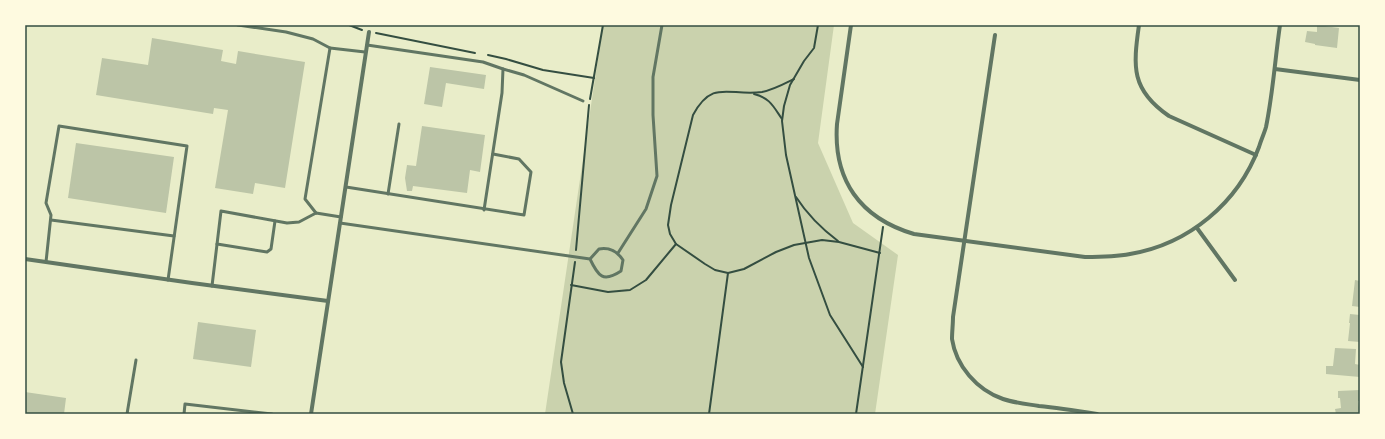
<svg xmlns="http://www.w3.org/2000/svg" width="1385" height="439" font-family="Inter,sans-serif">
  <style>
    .green { fill: #cad2ad }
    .building { fill: #bcc5a7 }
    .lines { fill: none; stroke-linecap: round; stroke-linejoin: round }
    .path { stroke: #344e41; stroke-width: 2 }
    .service { stroke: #617663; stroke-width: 3 }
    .minor { stroke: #617663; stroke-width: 4 }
    .neatline { fill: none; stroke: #344e41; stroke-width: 1.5 }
  </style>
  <rect width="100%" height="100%" fill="#e9edc9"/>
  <path class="green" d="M 603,25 L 834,25 L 818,143 L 853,223 L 898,255 L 875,414 L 545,414 Z"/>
  <g class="building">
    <path d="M 1317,25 L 1339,28 L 1337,48 L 1315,45 L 1315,44 L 1305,42 L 1307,31 L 1317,32 Z"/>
    <path d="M 152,38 L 223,50 L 221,61 L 236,64 L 238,51 L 305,62 L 285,188 L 255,183 L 253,194 L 215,188 L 228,110 L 214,108 L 213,114 L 96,95 L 102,58 L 148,65 Z"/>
    <path d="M 430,67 L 486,75 L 484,89 L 446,83 L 442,107 L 424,104 Z"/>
    <path d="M 422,126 L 485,135 L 480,172 L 470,170 L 467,193 L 413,186 L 412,191 L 407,191 L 405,178 L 407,165 L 416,166 Z"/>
    <path d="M 76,143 L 174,157 L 166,213 L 68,198 Z"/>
    <path d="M 1355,280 L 1360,281 L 1360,307 L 1352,306 Z"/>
    <path d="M 1350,314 L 1360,315 L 1360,342 L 1348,341 L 1350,323 L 1349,323 Z"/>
    <path d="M 198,322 L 256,330 L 251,367 L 193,359 Z"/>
    <path d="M 1335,348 L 1356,349 L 1355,364 L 1360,365 L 1360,377 L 1326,374 L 1326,366 L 1333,366 Z"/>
    <path d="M 1360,390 L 1360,401 L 1358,401 L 1360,414 L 1336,414 L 1335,409 L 1341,408 L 1340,398 L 1338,398 L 1338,391 Z"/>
    <path d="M 25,392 L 66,398 L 64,414 L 25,414 Z"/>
  </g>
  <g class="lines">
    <g class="path">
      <path d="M 349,25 L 362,30"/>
      <path d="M 818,25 L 814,48 L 804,61 L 790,85 L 784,106 L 782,121 L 786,155 L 809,258 L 830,315 L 863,367"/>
      <path d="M 376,33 L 475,53"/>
      <path d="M 488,55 L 506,59 L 543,70 L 594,78"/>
      <path d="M 794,79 C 784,84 773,90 762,92 C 730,97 713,78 693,115 L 671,205 L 668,225 L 670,234 L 676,244 L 705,264 L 715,270 L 728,273 L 744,269 L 776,252 L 794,245 L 822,240 L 839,242 L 880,253"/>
      <path d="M 754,94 C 770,98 773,106 782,119"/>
      <path d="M 590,99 L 603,25"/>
      <path d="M 796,197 C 807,214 822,229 838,241"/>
      <path d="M 576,250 L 589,105"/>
      <path d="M 571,285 L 608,292 L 630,290 L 646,280 L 676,244"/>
      <path d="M 573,414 L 564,383 L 561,362 L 575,262"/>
      <path d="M 709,414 L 728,273"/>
      <path d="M 856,414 L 883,227"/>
    </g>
    <g class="service">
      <path d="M 238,25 L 286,32 L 313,39 L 330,48"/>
      <path d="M 367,45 L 483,62 L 503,69 L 502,93 L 484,210"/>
      <path d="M 503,69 L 524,75 L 583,101"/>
      <path d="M 346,187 L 524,215 L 531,172 L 519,159 L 493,154"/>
      <path d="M 388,194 L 399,124"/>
      <path d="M 316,213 L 305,199 L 330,48 L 365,52"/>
      <path d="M 51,220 L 174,236"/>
      <path d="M 340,223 L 590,259 C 598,276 603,283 621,271 L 623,260 C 617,251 610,247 599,249 L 590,259"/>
      <path d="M 217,244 L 267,252 L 271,249 L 275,221"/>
      <path d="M 618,253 L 646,209 L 657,176 L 653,115 L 653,77 L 662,25"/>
      <path d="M 46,262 L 51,215 L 46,203 L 59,126 L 187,146 L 168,280"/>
      <path d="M 212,286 L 221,211 L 287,223 L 299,222 L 316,213 L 341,217"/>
      <path d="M 127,414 L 136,360"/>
      <path d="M 184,414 L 185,404 L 272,414"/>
    </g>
    <g class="minor">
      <path d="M 851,25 L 837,124 C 833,180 860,218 914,234 L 1085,257 C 1100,257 1115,257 1130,254 C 1189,244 1238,203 1259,147 C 1261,140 1264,134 1266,127 C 1273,93 1275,59 1280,25"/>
      <path d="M 1139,25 C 1133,67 1131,90 1169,116 L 1256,155"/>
      <path d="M 995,35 L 953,317 C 953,324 952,332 952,339 C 956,366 977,390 1003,399 C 1015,403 1027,404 1039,406 C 1059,408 1078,411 1097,414"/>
      <path d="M 1275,69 L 1360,80"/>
      <path d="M 1197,228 L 1235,280"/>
      <path d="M 25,259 L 192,283 L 328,301"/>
      <path d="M 311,414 L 369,32"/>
    </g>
  </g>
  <rect width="1385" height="439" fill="none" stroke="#fefae0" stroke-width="52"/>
  <rect x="26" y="26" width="1333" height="387" class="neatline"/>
</svg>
